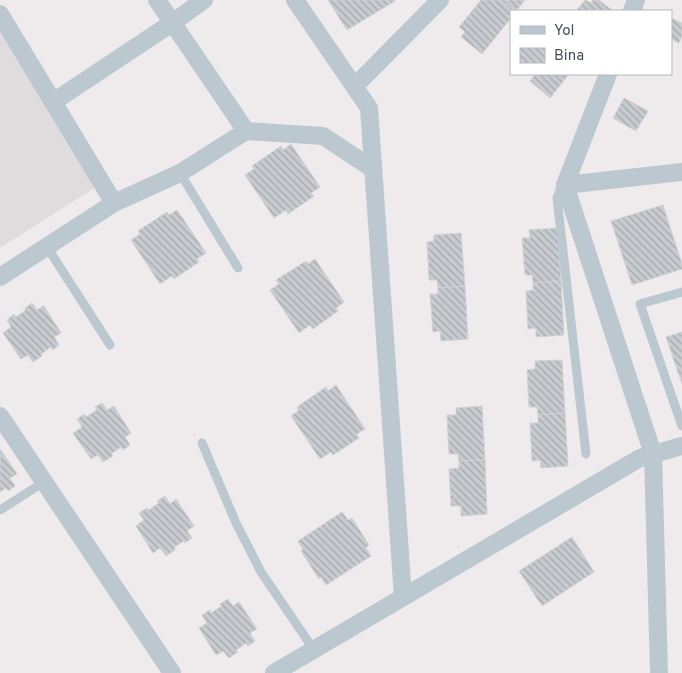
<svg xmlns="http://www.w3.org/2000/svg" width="682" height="673" font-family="Overpass,sans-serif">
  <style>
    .education { fill: #e0dcde }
    .building { fill: url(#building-back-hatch); stroke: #cfd2d8 }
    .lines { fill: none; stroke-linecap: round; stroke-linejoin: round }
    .service { stroke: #bbc8d0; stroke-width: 9 }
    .minor { stroke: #bbc8d0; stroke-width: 18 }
  </style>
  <defs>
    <pattern id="building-back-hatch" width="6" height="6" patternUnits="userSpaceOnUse" patternTransform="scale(1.25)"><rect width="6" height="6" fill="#c8ccd1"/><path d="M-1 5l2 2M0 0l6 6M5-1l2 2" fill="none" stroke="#a4a8ad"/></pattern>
  </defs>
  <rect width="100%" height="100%" fill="#efebec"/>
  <path class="education" d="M 0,29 L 96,187 L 0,248 Z"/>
  <g class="building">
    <path d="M 328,0 L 395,0 L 395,1 L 347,30 Z"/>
    <path d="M 481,0 L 500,0 L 515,11 L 511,11 L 511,18 L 482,54 L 461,37 L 465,32 L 459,27 Z"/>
    <path d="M 500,0 L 525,0 L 516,11 Z"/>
    <path d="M 585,0 L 591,3 L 593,0 L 599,0 L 613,11 L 576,11 Z"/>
    <path d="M 671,18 L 682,23 L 682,36 L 679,43 L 671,39 Z"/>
    <path d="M 532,74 L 569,74 L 550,98 L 530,81 L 534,76 Z"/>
    <path d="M 624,98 L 648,111 L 636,131 L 613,118 Z"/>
    <path d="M 291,144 L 320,187 L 311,193 L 314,196 L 288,214 L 286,210 L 274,218 L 245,175 L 254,169 L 252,166 L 281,146 L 283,150 Z"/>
    <path d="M 663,205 L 682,264 L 682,269 L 632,285 L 611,221 Z"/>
    <path d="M 177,210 L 206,253 L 197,259 L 199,262 L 174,279 L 172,276 L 160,284 L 131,240 L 140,234 L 138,231 L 167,212 L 169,215 Z"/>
    <path d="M 557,228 L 561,281 L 533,283 L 532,275 L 525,275 L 522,238 L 530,238 L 529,230 Z"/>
    <path d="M 461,233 L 465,286 L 438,288 L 437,280 L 429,280 L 427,242 L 434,241 L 434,235 Z"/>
    <path d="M 315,259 L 344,302 L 336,308 L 338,311 L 313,329 L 310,325 L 299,333 L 270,290 L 279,284 L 276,280 L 306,261 L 308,264 Z"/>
    <path d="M 561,281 L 564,335 L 536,337 L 536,328 L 528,329 L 526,291 L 533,290 L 533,283 Z"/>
    <path d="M 465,286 L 468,339 L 441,341 L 440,331 L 433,332 L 430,294 L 438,294 L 438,288 Z"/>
    <path d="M 32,303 L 37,310 L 44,306 L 61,333 L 54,337 L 59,345 L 53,350 L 51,347 L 41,354 L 42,356 L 33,362 L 28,355 L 21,359 L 3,333 L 11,327 L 7,320 L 14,314 L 16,317 L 26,310 L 25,308 Z"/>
    <path d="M 682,332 L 682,384 L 666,337 Z"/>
    <path d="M 562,360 L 565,413 L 538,415 L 537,407 L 529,407 L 527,370 L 535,369 L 535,361 Z"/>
    <path d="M 336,385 L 365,429 L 357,434 L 359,438 L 333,455 L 331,452 L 320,459 L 291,416 L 299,410 L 297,407 L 326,387 L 328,391 Z"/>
    <path d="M 102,403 L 107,410 L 114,406 L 131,433 L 125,437 L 130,445 L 123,450 L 121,447 L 111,454 L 113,456 L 103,462 L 98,455 L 91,459 L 73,433 L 82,427 L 77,419 L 84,414 L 86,417 L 97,410 L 95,407 Z"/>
    <path d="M 482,406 L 485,460 L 459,461 L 458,454 L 449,454 L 447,415 L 456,415 L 456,408 Z"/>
    <path d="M 565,413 L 568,466 L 541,468 L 540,460 L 532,461 L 530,423 L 538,423 L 538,415 Z"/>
    <path d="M 0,449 L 17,474 L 10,478 L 15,486 L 8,491 L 6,488 L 0,492 Z"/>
    <path d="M 485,460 L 487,514 L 461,516 L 461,506 L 451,506 L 449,469 L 459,468 L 459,461 Z"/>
    <path d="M 165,496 L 170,504 L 176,499 L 194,526 L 187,531 L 192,538 L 185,543 L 184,541 L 174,547 L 175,550 L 166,556 L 160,548 L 153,553 L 136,526 L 144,520 L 139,513 L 147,508 L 149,510 L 159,503 L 157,501 Z"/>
    <path d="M 342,512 L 348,520 L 352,518 L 369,545 L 366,548 L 371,556 L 326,585 L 321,577 L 319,579 L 301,551 L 303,550 L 298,541 Z"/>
    <path d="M 572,537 L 594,572 L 542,606 L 519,571 Z"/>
    <path d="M 228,599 L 233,606 L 239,602 L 257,629 L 250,633 L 255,641 L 248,646 L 246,643 L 236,650 L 238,652 L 229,658 L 223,651 L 216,655 L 199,628 L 207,623 L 202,615 L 210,610 L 211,613 L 222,606 L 220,604 Z"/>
  </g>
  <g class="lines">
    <g class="service">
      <path d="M 180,173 L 238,268"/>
      <path d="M 564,186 L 560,190 L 557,198 L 586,454"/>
      <path d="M 47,247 L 110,345"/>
      <path d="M 682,292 L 640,304 L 682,426"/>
      <path d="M 202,443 L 236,523 L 261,572 L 314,650"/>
      <path d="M 0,510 L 44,482"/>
    </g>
    <g class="minor">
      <path d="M 157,0 L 246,131 L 323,136 L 373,169"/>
      <path d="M 295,0 L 369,108 L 403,597"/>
      <path d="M 632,11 L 636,0"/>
      <path d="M 0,14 L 114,203"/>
      <path d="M 608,74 L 565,185 L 653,454 L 659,673"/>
      <path d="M 355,86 L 440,0"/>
      <path d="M 53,102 L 172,23 L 204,0"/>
      <path d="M 565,185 L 682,172"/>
      <path d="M 0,277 L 114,203 L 180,173 L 246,131"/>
      <path d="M 0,416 L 172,673"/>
      <path d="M 274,673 L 640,458 L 682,446"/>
    </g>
  </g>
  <rect x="510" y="10" width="162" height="65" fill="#ffffff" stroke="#b4b9bd"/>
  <rect x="520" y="26" width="25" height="8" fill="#bbc8d0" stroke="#b4b9bd"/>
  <text x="554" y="35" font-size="15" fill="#43515b">Yol</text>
  <rect x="520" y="48" width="25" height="15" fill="url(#building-back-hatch)" stroke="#b4b9bd"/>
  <text x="554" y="60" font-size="15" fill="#43515b">Bina</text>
</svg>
